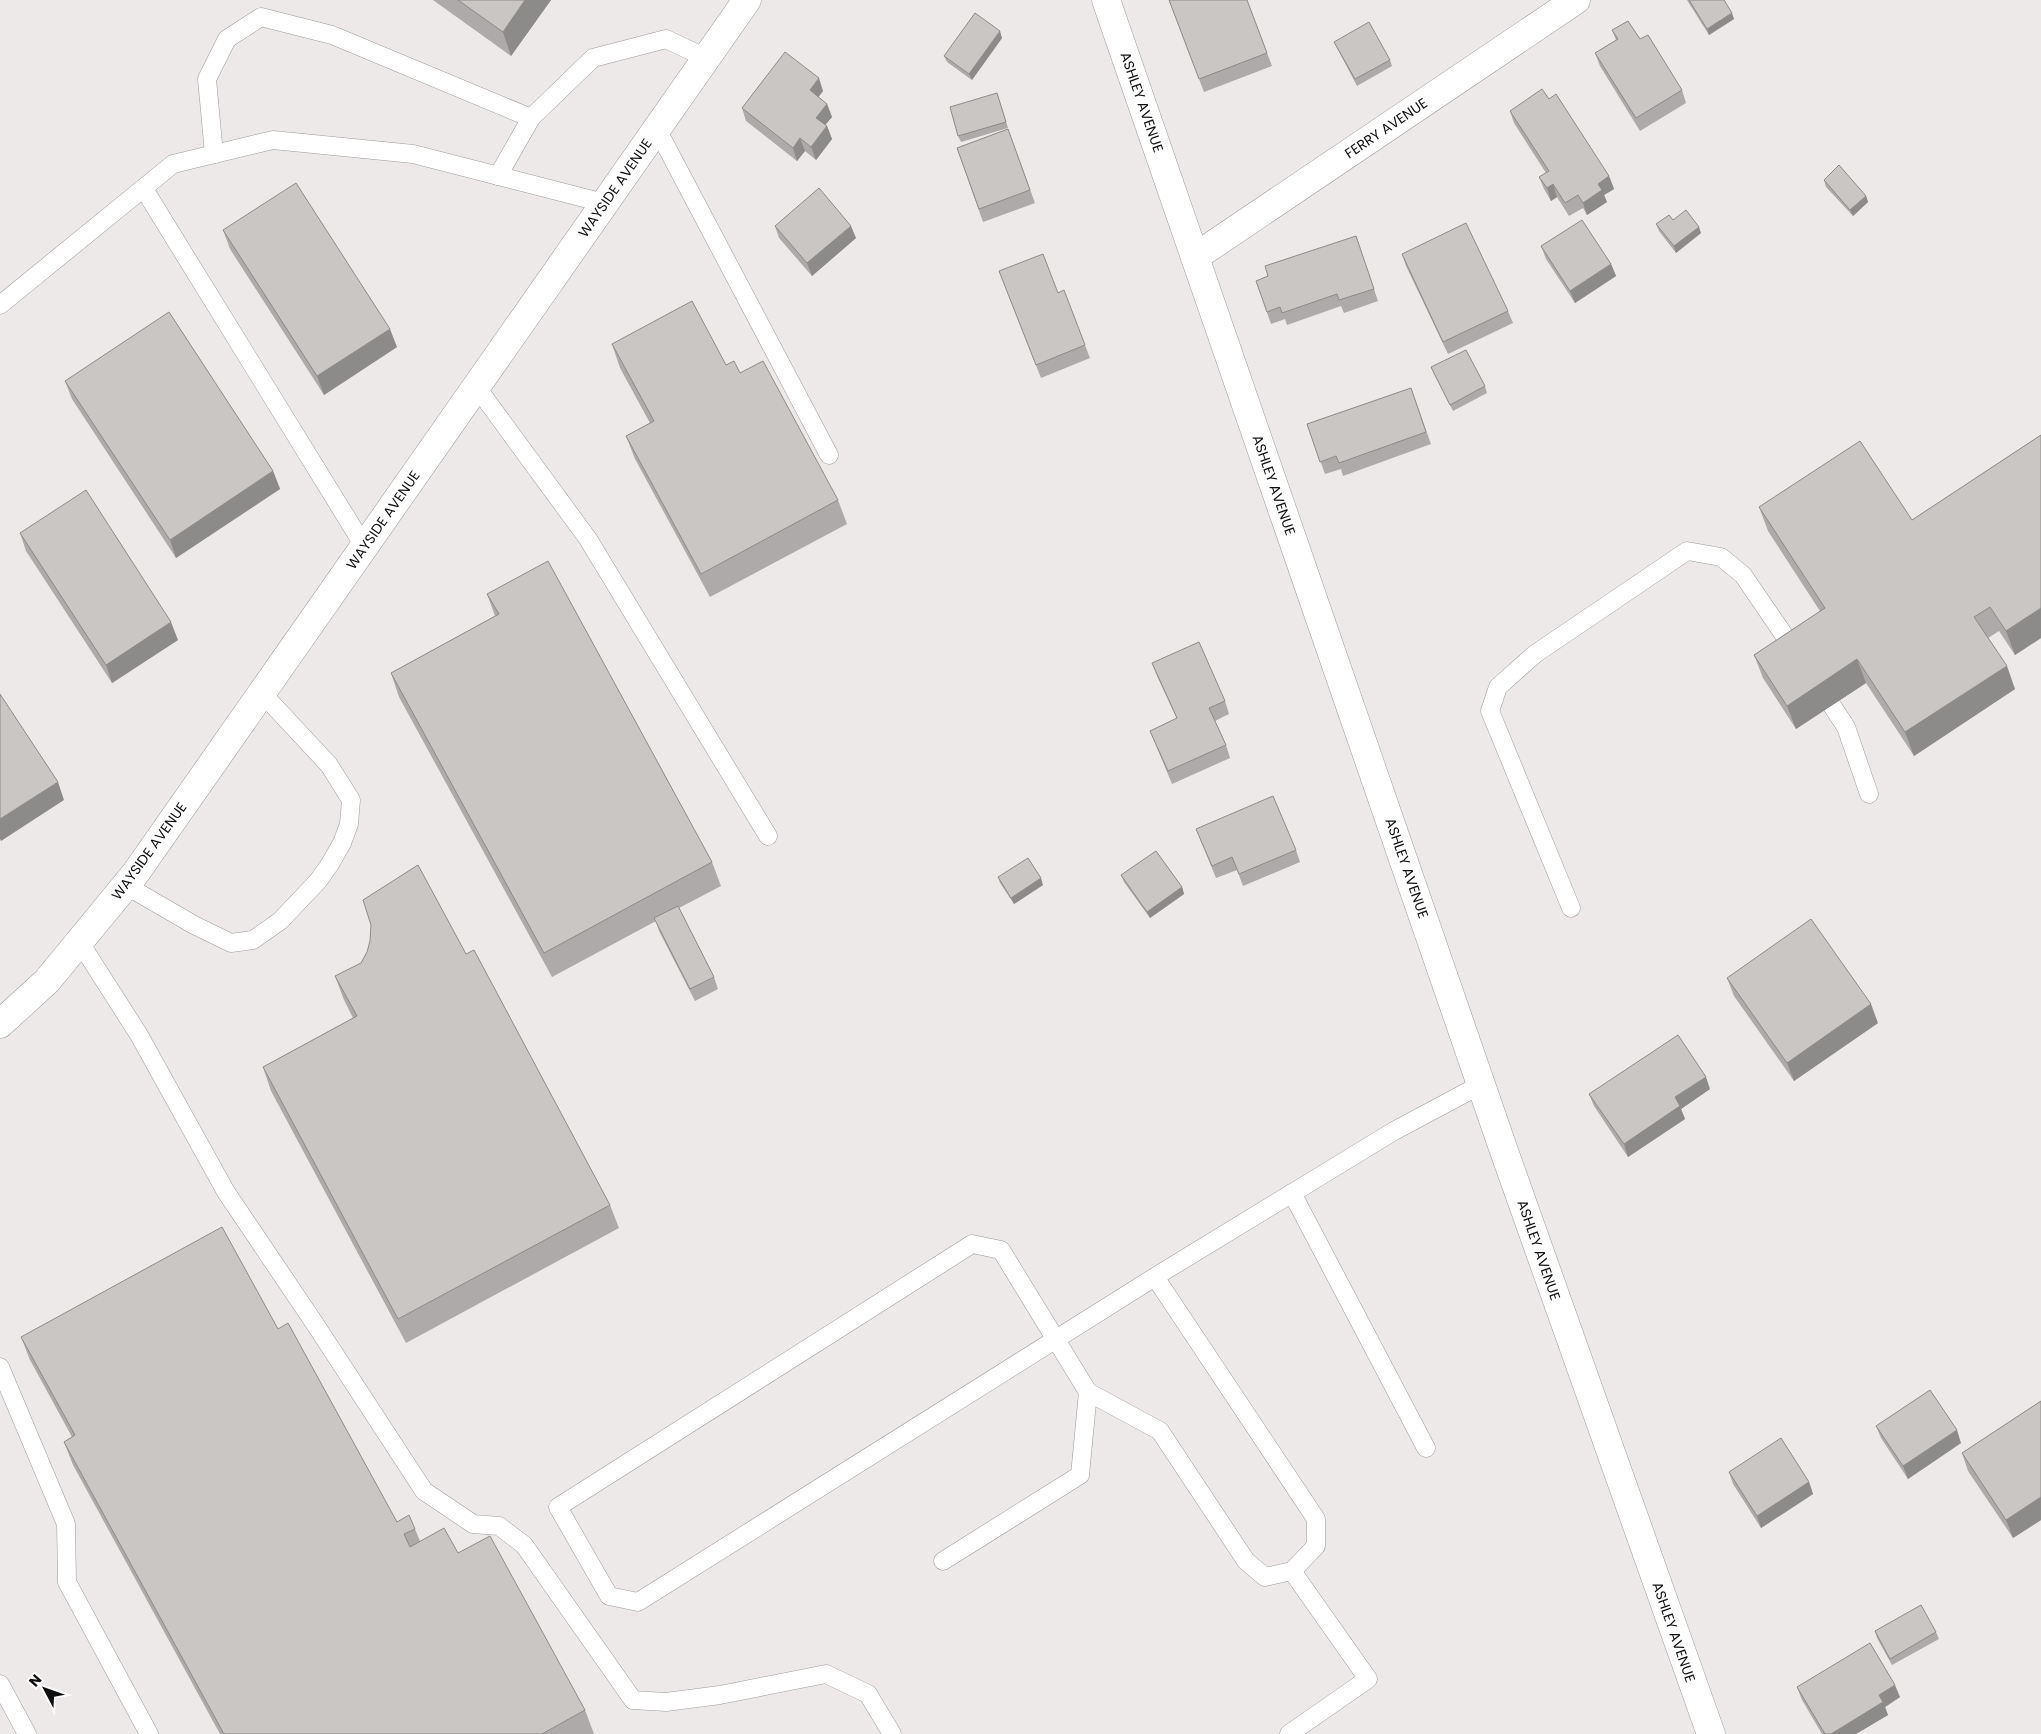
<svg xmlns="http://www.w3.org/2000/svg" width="2041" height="1734" font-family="Poppins,sans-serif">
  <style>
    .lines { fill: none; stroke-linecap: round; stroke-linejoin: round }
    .lane-casing { stroke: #9e9a99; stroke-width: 19 }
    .street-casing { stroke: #9e9a99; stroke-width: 29 }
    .lane { stroke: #fff; stroke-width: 18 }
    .street { stroke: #fff; stroke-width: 28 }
    .wall { fill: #adaaa9 }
    .shaded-wall { fill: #8d8b89 }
    .building { fill: #c9c6c4; stroke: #8d8b89 }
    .labels { text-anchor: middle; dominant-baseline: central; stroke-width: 4; stroke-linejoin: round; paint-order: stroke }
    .street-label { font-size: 14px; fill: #100f0f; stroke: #fff }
  </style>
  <rect width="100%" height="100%" fill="#ede9e8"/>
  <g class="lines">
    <defs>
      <g id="lane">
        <path d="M 657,129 L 829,455"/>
        <path d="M 214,154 L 207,79 L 227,39 L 261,17 L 332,35 L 531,118"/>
        <path d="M 498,176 L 531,118 L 593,58 L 666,39 L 706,58"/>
        <path d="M 144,189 L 364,546"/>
        <path d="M 0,305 L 173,164 L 273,140 L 413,154 L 604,203"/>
        <path d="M 476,386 L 588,539 L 768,836"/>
        <path d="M 1819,686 L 1846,727 L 1869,794"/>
        <path d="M 125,885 L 194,925 L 231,943 L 253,940 L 280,921 L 318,881 L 330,864 L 342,843 L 349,824 L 351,800 L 329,765 L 261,692"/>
        <path d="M 1571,908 L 1490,711 L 1498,687 L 1535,654 L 1687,551 L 1721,557 L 1743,575 L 1797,654"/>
        <path d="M 79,941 L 139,1035 L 226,1192 L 315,1324 L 424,1491 L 473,1524 L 499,1526 L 524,1545 L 633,1700 L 666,1702 L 720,1695 L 826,1674 L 868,1694 L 892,1734"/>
        <path d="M 1292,1193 L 1426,1448"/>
        <path d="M 1155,1277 L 1316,1519 L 1316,1546 L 1292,1571 L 1265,1577 L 1246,1561 L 1160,1431 L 1088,1392 L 1001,1250 L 972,1244 L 558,1507 L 609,1596 L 638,1602 L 1166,1270 L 1394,1131 L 1482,1084"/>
        <path d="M 0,1367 L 66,1524 L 67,1582 L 149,1734"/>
        <path d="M 943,1561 L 1080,1475 L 1088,1392"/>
        <path d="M 0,1684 L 27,1734"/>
        <path d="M 1289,1734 L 1368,1679 L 1292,1571"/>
      </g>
      <g id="street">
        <path d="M 1106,0 L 1504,1151 L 1711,1734"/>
        <path d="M 1195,257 L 1576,0"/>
        <path d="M 0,1024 L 47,981 L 135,874 L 747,0"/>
      </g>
    </defs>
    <use href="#lane" class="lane-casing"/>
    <use href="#street" class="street-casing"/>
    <use href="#lane" class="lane"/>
    <use href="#street" class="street"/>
  </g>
  <g class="wall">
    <path d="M 433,0 L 551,0 L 511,56 Z"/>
    <path d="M 1169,0 L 1247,0 L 1272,66 L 1204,92 Z"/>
    <path d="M 1687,0 L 1724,0 L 1734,19 L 1709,35 Z"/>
    <path d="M 1612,30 L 1640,39 L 1682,90 L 1686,103 L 1640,131 L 1600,66 L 1595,53 L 1616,40 Z"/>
    <path d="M 1002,38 L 972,80 L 947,62 L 944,56 Z"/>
    <path d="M 1334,42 L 1390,60 L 1392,66 L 1357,86 L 1337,48 Z"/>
    <path d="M 823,91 L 818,97 L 827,104 L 832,117 L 825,125 L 827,126 L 832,139 L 816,160 L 805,151 L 797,161 L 746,121 L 742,108 Z"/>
    <path d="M 997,93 L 1008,128 L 961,142 L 958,136 Z"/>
    <path d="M 1549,99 L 1609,176 L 1614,189 L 1604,195 L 1607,202 L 1587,215 L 1583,208 L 1569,216 L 1557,197 L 1551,201 L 1544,189 L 1539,177 L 1546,173 L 1514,123 L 1510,111 Z"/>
    <path d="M 1008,129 L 1035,203 L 983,222 L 957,148 Z"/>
    <path d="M 1824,180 L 1866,196 L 1868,202 L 1853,216 L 1826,187 Z"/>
    <path d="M 1656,224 L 1701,233 L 1676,253 L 1659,231 Z"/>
    <path d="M 775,226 L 856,238 L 812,276 L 779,238 Z"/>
    <path d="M 223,230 L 397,347 L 324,395 L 230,249 Z"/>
    <path d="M 1356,236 L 1378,301 L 1344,313 L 1341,306 L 1287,325 L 1285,319 L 1271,324 L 1256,281 L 1268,276 Z"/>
    <path d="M 1541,246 L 1611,264 L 1616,276 L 1575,303 L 1546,259 Z"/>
    <path d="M 1402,254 L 1508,311 L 1513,323 L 1448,354 L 1406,266 Z"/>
    <path d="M 999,271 L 1058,293 L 1085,345 L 1090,358 L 1041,378 Z"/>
    <path d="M 612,344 L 726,365 L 740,373 L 838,500 L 847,524 L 710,597 L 635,459 L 626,436 L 650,423 L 620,368 Z"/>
    <path d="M 1431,367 L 1485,386 L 1487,393 L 1453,411 L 1434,374 Z"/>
    <path d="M 65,381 L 273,471 L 280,489 L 176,558 L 72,399 Z"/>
    <path d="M 1411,388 L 1431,444 L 1343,476 L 1341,469 L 1325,474 L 1307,424 Z"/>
    <path d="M 2041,435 L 2041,638 L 2015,655 L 1999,631 L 1988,638 L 2015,689 L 1914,756 L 1866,683 L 1796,729 L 1763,678 L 1754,655 L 1820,611 L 1768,531 L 1759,507 L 1912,520 Z"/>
    <path d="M 20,533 L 178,640 L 112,683 L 26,551 Z"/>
    <path d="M 487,594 L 712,862 L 721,886 L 679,908 L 714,977 L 718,989 L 695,1001 L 659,931 L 656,921 L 552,977 L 399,697 L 391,673 L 495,616 Z"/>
    <path d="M 1152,663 L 1225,701 L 1229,714 L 1215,721 L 1226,745 L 1230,758 L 1172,784 L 1155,743 L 1150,731 L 1177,719 L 1157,676 Z"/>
    <path d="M 1196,829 L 1296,850 L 1300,862 L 1243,886 L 1237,870 L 1216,878 Z"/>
    <path d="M 1121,875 L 1182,887 L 1184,894 L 1150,918 L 1124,882 Z"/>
    <path d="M 998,877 L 1043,885 L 1014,904 L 1000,883 Z"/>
    <path d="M 466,954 L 610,1205 L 619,1228 L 406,1343 L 271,1091 L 263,1067 L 353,1018 L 344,1000 L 335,976 Z"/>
    <path d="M 1727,978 L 1878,1023 L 1794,1081 L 1734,996 Z"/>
    <path d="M 1710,1089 L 1681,1109 L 1685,1119 L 1628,1157 L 1594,1106 L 1589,1094 Z"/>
    <path d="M 278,1329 L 397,1522 L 415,1529 L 420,1541 L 458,1553 L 585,1710 L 594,1734 L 220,1734 L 73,1465 L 64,1442 L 72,1437 L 30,1360 L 21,1337 Z"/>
    <path d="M 2041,1401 L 2041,1520 L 2013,1538 L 1968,1471 L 1962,1453 Z"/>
    <path d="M 1876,1426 L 1961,1443 L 1908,1479 L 1881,1438 Z"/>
    <path d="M 1729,1472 L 1809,1482 L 1813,1494 L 1761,1528 L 1733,1484 Z"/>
    <path d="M 1875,1631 L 1936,1632 L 1939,1639 L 1892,1665 L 1877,1638 Z"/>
    <path d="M 1797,1687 L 1900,1697 L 1885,1707 L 1888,1715 L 1856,1734 L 1822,1734 L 1802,1700 Z"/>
  </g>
  <g class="shaded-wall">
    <path d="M 525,0 L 551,0 L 511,56 L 503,32 Z"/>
    <path d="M 1732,13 L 1734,19 L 1709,35 L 1707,29 Z"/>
    <path d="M 1000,31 L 1002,38 L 972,80 L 969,74 Z"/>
    <path d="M 819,78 L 823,91 L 814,103 L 810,90 Z"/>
    <path d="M 827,104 L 832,117 L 821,130 L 816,118 Z"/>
    <path d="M 827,126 L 832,139 L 816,160 L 811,147 Z"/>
    <path d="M 800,138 L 805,151 L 797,161 L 793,148 Z"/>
    <path d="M 1609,176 L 1614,189 L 1604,195 L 1607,202 L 1587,215 L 1583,203 L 1598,184 Z"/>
    <path d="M 1553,184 L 1557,197 L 1551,201 L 1547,188 Z"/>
    <path d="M 1866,196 L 1868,202 L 1853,216 L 1850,210 Z"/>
    <path d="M 851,226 L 856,238 L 812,276 L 807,263 Z"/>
    <path d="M 1699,227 L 1701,233 L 1676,253 L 1674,246 Z"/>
    <path d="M 1611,264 L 1616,276 L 1575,303 L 1570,291 Z"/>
    <path d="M 390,329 L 397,347 L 324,395 L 317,376 Z"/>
    <path d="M 273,471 L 280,489 L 176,558 L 170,540 Z"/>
    <path d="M 2041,608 L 2041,638 L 2015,655 L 2006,631 Z"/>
    <path d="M 171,622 L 178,640 L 112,683 L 106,665 Z"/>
    <path d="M 1857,659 L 1866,683 L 1796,729 L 1787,706 Z"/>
    <path d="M 2007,666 L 2015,689 L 1914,756 L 1905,732 Z"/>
    <path d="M 58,782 L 64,800 L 1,841 L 0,839 L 0,819 Z"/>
    <path d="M 1041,878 L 1043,885 L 1014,904 L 1011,898 Z"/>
    <path d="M 1182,887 L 1184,894 L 1150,918 L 1147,912 Z"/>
    <path d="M 1871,1004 L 1878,1023 L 1794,1081 L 1787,1063 Z"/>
    <path d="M 1706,1077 L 1710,1089 L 1681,1109 L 1685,1119 L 1628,1157 L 1624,1144 L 1675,1097 Z"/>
    <path d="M 1957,1430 L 1961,1443 L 1908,1479 L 1903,1466 Z"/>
    <path d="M 1809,1482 L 1813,1494 L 1761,1528 L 1757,1516 Z"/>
    <path d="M 2041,1497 L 2041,1520 L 2013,1538 L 2006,1520 Z"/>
    <path d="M 1895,1685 L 1900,1697 L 1885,1707 L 1888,1715 L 1856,1734 L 1831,1734 L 1879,1695 Z"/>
  </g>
  <g class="building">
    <path d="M 458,0 L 525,0 L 503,32 Z"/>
    <path d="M 1169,0 L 1247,0 L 1267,53 L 1199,79 Z"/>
    <path d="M 1689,0 L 1724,0 L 1732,13 L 1707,29 Z"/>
    <path d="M 975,13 L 1000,31 L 969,74 L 944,56 Z"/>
    <path d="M 1628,21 L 1640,39 L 1648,35 L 1682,90 L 1636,118 L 1595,53 L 1618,39 L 1612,30 Z"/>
    <path d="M 1369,22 L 1390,60 L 1355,79 L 1334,42 Z"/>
    <path d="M 785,52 L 819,78 L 810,90 L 827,104 L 816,118 L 827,126 L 811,147 L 800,138 L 793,148 L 742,108 Z"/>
    <path d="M 1542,89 L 1549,99 L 1556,94 L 1609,176 L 1598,184 L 1602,190 L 1583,203 L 1578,195 L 1565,203 L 1553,184 L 1547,188 L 1539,177 L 1549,171 L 1510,111 Z"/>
    <path d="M 997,93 L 1006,122 L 958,136 L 950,107 Z"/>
    <path d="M 1008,129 L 1030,190 L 979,209 L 957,148 Z"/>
    <path d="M 1839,165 L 1866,196 L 1850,210 L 1824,180 Z"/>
    <path d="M 296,183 L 390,329 L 317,376 L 223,230 Z"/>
    <path d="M 819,188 L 851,226 L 807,263 L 775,226 Z"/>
    <path d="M 1686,210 L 1699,227 L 1674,246 L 1656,224 L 1669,215 L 1673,220 Z"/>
    <path d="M 1582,220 L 1611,264 L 1570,291 L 1541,246 Z"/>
    <path d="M 1466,223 L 1508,311 L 1443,342 L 1402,254 Z"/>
    <path d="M 1356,236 L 1374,289 L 1339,300 L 1337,294 L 1282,313 L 1280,307 L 1267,312 L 1256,281 L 1268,276 L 1265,266 Z"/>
    <path d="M 1043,254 L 1058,293 L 1064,290 L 1085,345 L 1036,365 L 999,271 Z"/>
    <path d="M 692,301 L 726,365 L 734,361 L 740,373 L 763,361 L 838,500 L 701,574 L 626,436 L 654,421 L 612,344 Z"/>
    <path d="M 169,312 L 273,471 L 170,540 L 65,381 Z"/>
    <path d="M 1466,350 L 1485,386 L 1450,405 L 1431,367 Z"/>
    <path d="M 1411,388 L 1426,432 L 1339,463 L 1336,456 L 1320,462 L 1307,424 Z"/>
    <path d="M 2041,435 L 2041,608 L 2006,631 L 1990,607 L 1974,617 L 2007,666 L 1905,732 L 1857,659 L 1787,706 L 1754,655 L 1825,608 L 1759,507 L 1860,441 L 1912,520 Z"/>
    <path d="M 86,490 L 171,622 L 106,665 L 20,533 Z"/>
    <path d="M 548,561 L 712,862 L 544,953 L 391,673 L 499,614 L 487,594 Z"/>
    <path d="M 1199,642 L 1225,701 L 1209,708 L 1226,745 L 1168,771 L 1150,731 L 1177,718 L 1152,663 Z"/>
    <path d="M 0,694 L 58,782 L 0,819 Z"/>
    <path d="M 1273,796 L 1296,850 L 1239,874 L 1232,857 L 1212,866 L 1196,829 Z"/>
    <path d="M 1156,851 L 1182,887 L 1147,912 L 1121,875 Z"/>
    <path d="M 1028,858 L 1041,878 L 1011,898 L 998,877 Z"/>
    <path d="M 418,865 L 466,954 L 474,950 L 610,1205 L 398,1319 L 263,1067 L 357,1016 L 335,976 L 361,963 L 367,952 L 370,941 L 371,925 L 363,900 Z"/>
    <path d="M 678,906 L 714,977 L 690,989 L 654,918 Z"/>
    <path d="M 1811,919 L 1871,1004 L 1787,1063 L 1727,978 Z"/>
    <path d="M 1678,1035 L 1706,1077 L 1675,1097 L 1680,1106 L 1624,1144 L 1589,1094 Z"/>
    <path d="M 222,1227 L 278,1329 L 288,1323 L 397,1522 L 409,1515 L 415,1529 L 404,1534 L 410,1547 L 444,1528 L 458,1553 L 490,1536 L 585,1710 L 542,1734 L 224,1734 L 64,1442 L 75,1435 L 21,1337 Z"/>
    <path d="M 1930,1390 L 1957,1430 L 1903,1466 L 1876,1426 Z"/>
    <path d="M 2041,1401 L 2041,1497 L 2006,1520 L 1962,1453 Z"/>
    <path d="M 1781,1438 L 1809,1482 L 1757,1516 L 1729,1472 Z"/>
    <path d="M 1921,1605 L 1936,1632 L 1890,1659 L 1875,1631 Z"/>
    <path d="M 1870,1643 L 1895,1685 L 1879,1695 L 1883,1702 L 1831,1734 L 1825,1734 L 1797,1687 Z"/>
  </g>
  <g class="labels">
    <g class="street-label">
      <text transform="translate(1142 102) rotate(71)">ASHLEY AVENUE</text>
      <text transform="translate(1386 128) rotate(-34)">FERRY AVENUE</text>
      <text transform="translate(615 188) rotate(-55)">WAYSIDE AVENUE</text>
      <text transform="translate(1274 485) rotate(71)">ASHLEY AVENUE</text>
      <text transform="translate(383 520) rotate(-55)">WAYSIDE AVENUE</text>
      <text transform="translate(149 851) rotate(-54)">WAYSIDE AVENUE</text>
      <text transform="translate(1407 868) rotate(71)">ASHLEY AVENUE</text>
      <text transform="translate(1539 1250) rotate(71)">ASHLEY AVENUE</text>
      <text transform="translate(1674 1632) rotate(71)">ASHLEY AVENUE</text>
    </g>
  </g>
  <g transform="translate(45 1689) rotate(311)" stroke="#ffffff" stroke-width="4" paint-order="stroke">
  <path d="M0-4L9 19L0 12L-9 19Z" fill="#100f0f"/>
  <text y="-8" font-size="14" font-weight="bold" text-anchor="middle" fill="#100f0f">N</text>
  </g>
</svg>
